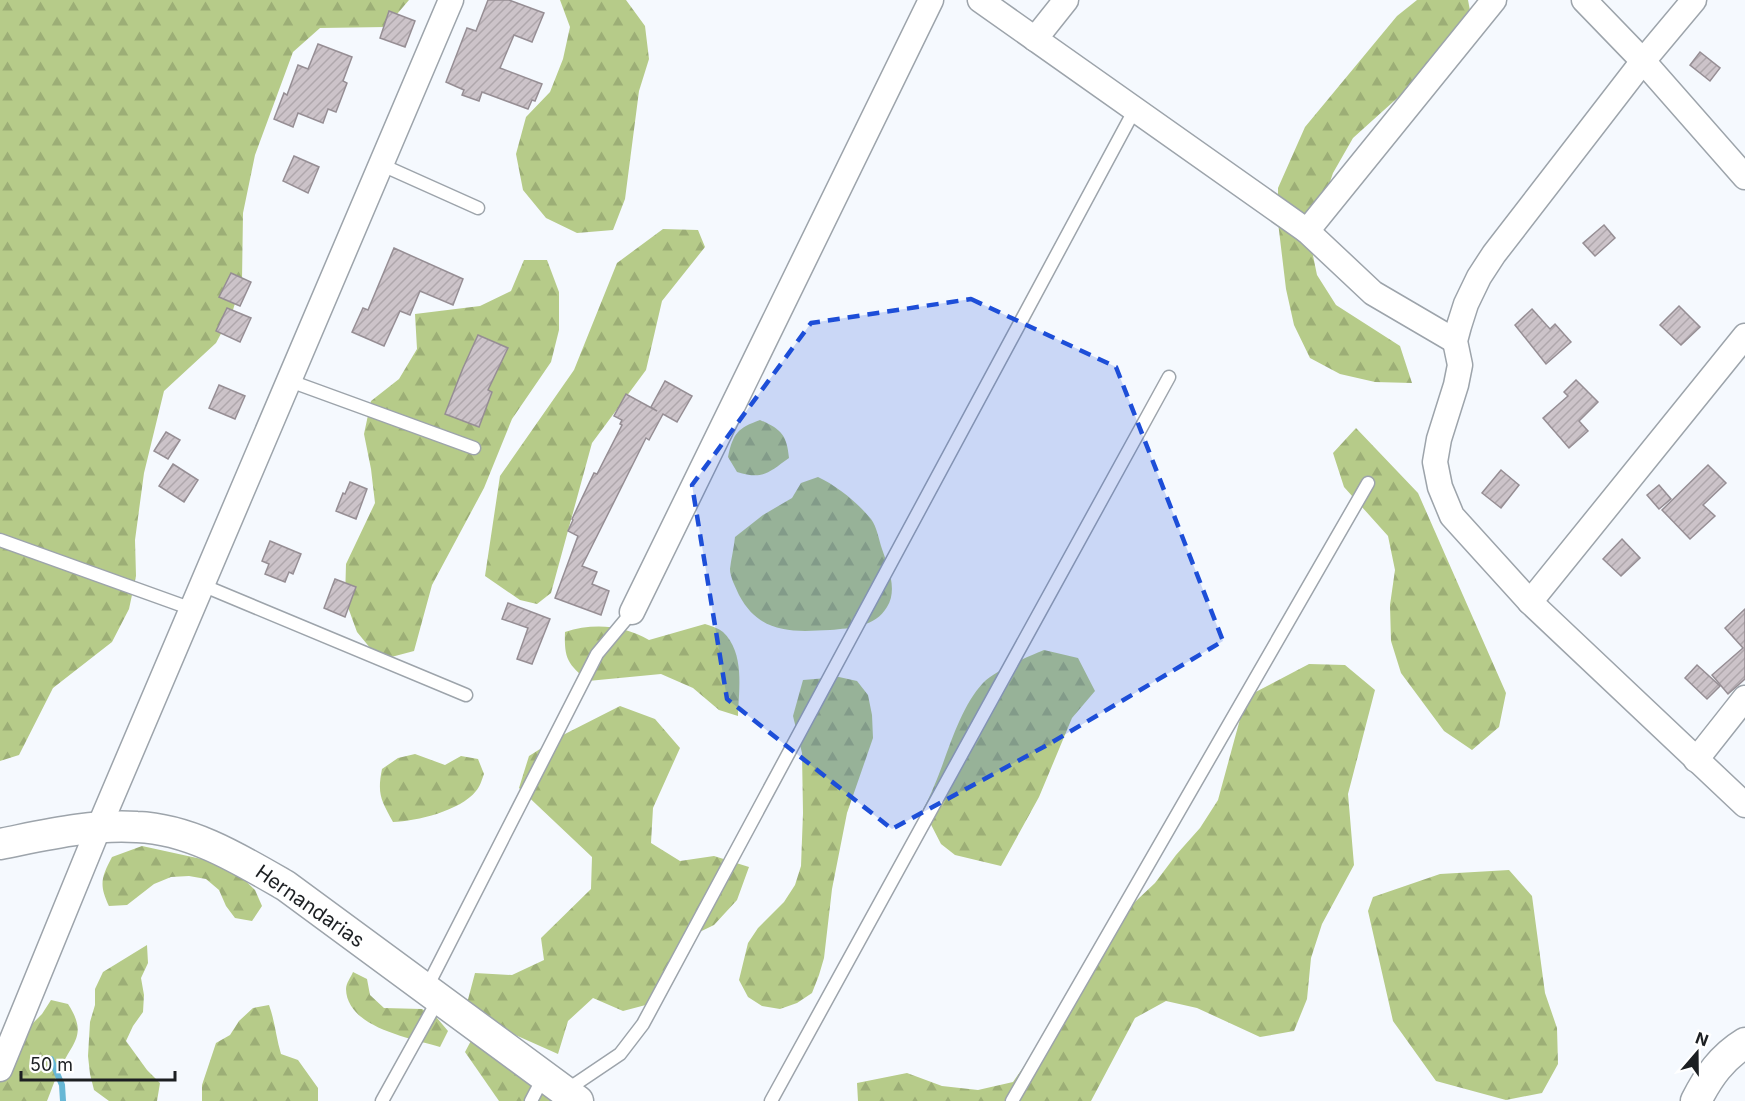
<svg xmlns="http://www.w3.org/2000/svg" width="1745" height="1101" font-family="Inter,sans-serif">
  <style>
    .forest { fill: url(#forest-firs) }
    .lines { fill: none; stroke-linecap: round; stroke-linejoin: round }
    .stream { stroke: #67b7d5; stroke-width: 6 }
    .building { fill: url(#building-hatch); stroke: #968e94; stroke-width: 1.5 }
    .service-casing { stroke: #9da4ab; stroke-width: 15 }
    .minor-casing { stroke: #9da4ab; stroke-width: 27 }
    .tertiary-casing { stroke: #9da4ab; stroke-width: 33 }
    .service { stroke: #fff; stroke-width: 12 }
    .minor { stroke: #fff; stroke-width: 24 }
    .tertiary { stroke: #fff; stroke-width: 30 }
    .marked { fill: #1d4ed8; fill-opacity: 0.2; stroke: #1d4ed8; stroke-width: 4.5; stroke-dasharray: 12 8; stroke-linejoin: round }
    .labels { text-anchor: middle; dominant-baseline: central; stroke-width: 6; stroke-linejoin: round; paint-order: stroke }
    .street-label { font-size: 20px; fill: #1c1f22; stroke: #fff }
  </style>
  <defs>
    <pattern id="forest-firs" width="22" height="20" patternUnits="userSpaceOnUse" patternTransform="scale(1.5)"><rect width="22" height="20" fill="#b6cb89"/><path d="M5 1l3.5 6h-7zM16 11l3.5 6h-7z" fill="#9cae76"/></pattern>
    <pattern id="building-hatch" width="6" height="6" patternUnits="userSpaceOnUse" patternTransform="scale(1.5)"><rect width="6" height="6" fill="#ccc3c9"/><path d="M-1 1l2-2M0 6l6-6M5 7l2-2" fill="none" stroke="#afa7ac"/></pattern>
  </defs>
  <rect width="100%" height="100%" fill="#f5f9fe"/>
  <g class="forest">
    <path d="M 0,0 L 409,0 L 386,27 L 320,28 L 293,52 L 255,155 L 243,213 L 242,281 L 232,313 L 216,343 L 164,391 L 144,473 L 135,540 L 136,576 L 129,609 L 112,642 L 53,688 L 19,755 L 0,761 Z"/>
    <path d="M 560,0 L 626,0 L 645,26 L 649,59 L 639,91 L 625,199 L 613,230 L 577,233 L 546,218 L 523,190 L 516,154 L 526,117 L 550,92 L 563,59 L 570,27 Z"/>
    <path d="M 1417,0 L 1468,0 L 1471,16 L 1454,47 L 1353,138 L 1333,173 L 1310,241 L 1317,275 L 1336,305 L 1400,346 L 1412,383 L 1375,382 L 1340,374 L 1310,358 L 1294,325 L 1286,289 L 1278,222 L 1278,188 L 1305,127 L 1397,16 Z"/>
    <path d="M 663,229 L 698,230 L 705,247 L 662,301 L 646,370 L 592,443 L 551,593 L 537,604 L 520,600 L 485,576 L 500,476 L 574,370 L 617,263 Z"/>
    <path d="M 524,260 L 547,260 L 559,292 L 559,330 L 551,362 L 512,419 L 484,488 L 432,585 L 414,651 L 380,660 L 357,632 L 345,599 L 346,564 L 375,503 L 371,469 L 364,434 L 371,401 L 399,379 L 417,349 L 415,314 L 480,306 L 511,291 Z"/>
    <path d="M 760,420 C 781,429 787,435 789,458 C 768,473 763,480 737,472 L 728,457 C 733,433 738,428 760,420 Z"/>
    <path d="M 1356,428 L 1418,493 L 1506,693 L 1499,727 L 1472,750 L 1444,731 L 1401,673 L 1391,641 L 1390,605 L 1395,570 L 1388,536 L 1344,487 L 1333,453 Z"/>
    <path d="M 818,477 C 837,486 857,502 871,519 C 877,527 879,540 882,549 C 888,566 898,590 887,607 C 875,627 852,628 830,630 C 791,632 760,634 739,595 C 736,588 730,577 730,569 C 731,559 734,548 735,537 L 763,515 L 792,498 L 801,483 Z"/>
    <path d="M 705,624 C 711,626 718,628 723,632 C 745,653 739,689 738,716 L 719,710 L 693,688 L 661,674 L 588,681 C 568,664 564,659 565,632 C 593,623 623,625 649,640 Z"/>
    <path d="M 1044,650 L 1078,658 L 1095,691 L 1072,718 L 1039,797 L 1001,866 L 955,855 L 941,844 L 923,809 C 945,771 954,714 983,683 C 996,670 1027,657 1044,650 Z"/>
    <path d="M 1309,664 L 1345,665 L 1375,690 L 1348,794 L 1354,865 L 1322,924 L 1311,958 L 1307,999 L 1294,1031 L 1260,1037 L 1197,1008 L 1166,1001 L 1135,1018 L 1091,1101 L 858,1101 L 857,1083 L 907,1073 L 942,1086 L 978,1090 L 1013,1082 L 1073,995 L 1101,934 L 1155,883 L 1176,855 L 1200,828 L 1218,800 L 1246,697 Z"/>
    <path d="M 839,677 L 857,681 L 868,695 L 872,715 L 873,738 L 847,813 L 832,889 L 824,958 L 819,975 L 812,993 L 797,1003 L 780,1009 L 762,1006 L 748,997 L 739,980 L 748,943 L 758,928 L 784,902 L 795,885 L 801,866 L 803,813 L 802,753 L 793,716 L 803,680 Z"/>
    <path d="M 620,706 L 655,719 L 680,748 L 653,808 L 651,843 L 680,861 L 714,856 L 749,867 L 737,900 L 714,925 L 683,940 L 665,969 L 657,1002 L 623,1011 L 593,998 L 568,1021 L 558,1054 L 495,1026 L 466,1007 L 475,973 L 512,975 L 544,960 L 541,938 L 591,889 L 592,857 L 519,788 L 529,756 L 559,737 Z"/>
    <path d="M 415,754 L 445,765 L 461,756 L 478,759 L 484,774 C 482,779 480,787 476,791 C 460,811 417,821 393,822 C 381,800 377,794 382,769 L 398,758 Z"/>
    <path d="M 142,846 L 229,865 L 255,890 L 262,906 L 252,921 L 235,918 L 226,906 L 219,890 L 206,879 L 189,876 L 171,877 L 154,884 L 127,905 L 109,906 C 99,885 101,878 112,857 Z"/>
    <path d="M 1509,870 L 1532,896 L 1545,993 L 1557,1028 L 1558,1064 L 1542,1093 L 1506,1100 L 1436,1081 L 1393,1021 L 1368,911 L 1373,897 L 1440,874 Z"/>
    <path d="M 147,945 L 148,963 L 141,978 L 144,995 L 143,1012 L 133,1026 L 126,1041 L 147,1070 L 160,1083 L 157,1101 L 109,1101 L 94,1090 L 90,1074 L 88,1056 L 90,1022 L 95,1005 L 95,989 L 103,972 Z"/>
    <path d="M 353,972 L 367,979 L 370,995 L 384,1008 L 422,1009 L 437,1018 L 448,1031 L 440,1047 C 411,1038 347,1028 346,989 C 346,983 351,977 353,972 Z"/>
    <path d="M 51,1000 L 68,1004 C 88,1035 73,1041 60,1069 C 55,1079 51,1091 47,1101 L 0,1101 L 0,1071 L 29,1027 L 42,1014 Z"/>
    <path d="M 269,1005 C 275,1021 276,1038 281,1054 L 298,1060 L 318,1088 L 318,1101 L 202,1101 L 202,1085 L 216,1043 L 230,1035 L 239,1021 L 253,1008 Z"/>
    <path d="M 473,1037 L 561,1101 L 499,1101 L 465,1052 Z"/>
  </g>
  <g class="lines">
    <path class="stream" d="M 51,1059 L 62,1085 L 63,1101"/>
  </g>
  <g class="building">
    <path d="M 488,0 L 509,0 L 544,13 L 532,42 L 514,35 L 500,68 L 542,84 L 535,101 L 532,100 L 528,109 L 482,92 L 479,101 L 462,95 L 464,90 L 446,82 L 467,28 L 476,31 Z"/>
    <path d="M 389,11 L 415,21 L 405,47 L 380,38 Z"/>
    <path d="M 318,44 L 352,57 L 343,81 L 347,83 L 336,112 L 328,109 L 323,123 L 298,113 L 293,127 L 274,119 L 284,93 L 287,95 L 298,65 L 308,69 Z"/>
    <path d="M 1700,52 L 1720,68 L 1710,81 L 1690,65 Z"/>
    <path d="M 294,156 L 319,167 L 308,193 L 283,181 Z"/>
    <path d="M 1604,225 L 1615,238 L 1595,256 L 1583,243 Z"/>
    <path d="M 394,248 L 463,279 L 453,305 L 420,291 L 410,315 L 400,311 L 384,346 L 352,332 L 363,308 L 368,310 Z"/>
    <path d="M 231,273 L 251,282 L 240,306 L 219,297 Z"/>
    <path d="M 1679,306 L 1700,327 L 1681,345 L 1660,325 Z"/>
    <path d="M 227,308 L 251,318 L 240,342 L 216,331 Z"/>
    <path d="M 1532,309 L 1550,329 L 1555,324 L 1571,342 L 1546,364 L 1515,325 Z"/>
    <path d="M 478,335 L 508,348 L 488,390 L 492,392 L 479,427 L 445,414 L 463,368 Z"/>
    <path d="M 1576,380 L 1598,402 L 1579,421 L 1588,431 L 1569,448 L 1543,418 L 1568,396 L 1564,392 Z"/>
    <path d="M 665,381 L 692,396 L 677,422 L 663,414 L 649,440 L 646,438 L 582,566 L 597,572 L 592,584 L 609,591 L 601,615 L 555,598 L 578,536 L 568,531 L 573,520 L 572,519 L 594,473 L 597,474 L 622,425 L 620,424 L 622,420 L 614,416 L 626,394 L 657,411 L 651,407 Z"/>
    <path d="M 219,385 L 245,396 L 235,419 L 209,408 Z"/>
    <path d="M 166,432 L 180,440 L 168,459 L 154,451 Z"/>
    <path d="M 173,464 L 198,480 L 184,502 L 159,486 Z"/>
    <path d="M 1708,465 L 1726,483 L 1703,505 L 1715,516 L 1690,539 L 1662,510 Z"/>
    <path d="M 1501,470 L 1519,485 L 1501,508 L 1482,493 Z"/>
    <path d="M 350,482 L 367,489 L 356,519 L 336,511 L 343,493 L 345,494 Z"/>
    <path d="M 1659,485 L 1671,499 L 1659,509 L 1647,495 Z"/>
    <path d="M 1622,539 L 1640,558 L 1621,576 L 1603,559 Z"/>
    <path d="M 270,541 L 301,554 L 293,574 L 289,572 L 285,582 L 265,574 L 269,564 L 262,561 Z"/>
    <path d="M 335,579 L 356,587 L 345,617 L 324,608 Z"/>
    <path d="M 508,603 L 550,619 L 532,664 L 517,659 L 528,628 L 502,619 Z"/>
    <path d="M 1745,609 L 1745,679 L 1728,694 L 1712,675 L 1743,648 L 1725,628 Z"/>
    <path d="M 1697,665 L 1720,686 L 1707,699 L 1685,678 Z"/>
  </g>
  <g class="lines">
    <defs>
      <g id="service">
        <path d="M 382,165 L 478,208"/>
        <path d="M 290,381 L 474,448"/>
        <path d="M 0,540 L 192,609"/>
        <path d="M 202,585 L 466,695"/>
        <path d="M 426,989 L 597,654 L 632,612"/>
        <path d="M 569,1093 L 577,1083 L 620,1054 L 643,1024 L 1135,109"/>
        <path d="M 382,1101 L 438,1000"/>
        <path d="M 531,1101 L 544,1076"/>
        <path d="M 771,1101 L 1169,377"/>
        <path d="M 1012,1101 L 1368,483"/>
      </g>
      <g id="minor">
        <path d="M 980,0 L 1307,231 L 1373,293 L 1455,341"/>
        <path d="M 1584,0 L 1643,61 L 1745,177"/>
        <path d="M 1694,0 L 1643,61 L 1494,254 L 1479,277 L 1466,304 L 1459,326 L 1455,341 L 1460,365 L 1456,385 L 1439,439 L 1435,462 L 1440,487 L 1452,516 L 1530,602 L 1745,805"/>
        <path d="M 1035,39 L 1066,0"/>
        <path d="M 1307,231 L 1494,0"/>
        <path d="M 1530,602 L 1745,336"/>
        <path d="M 632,612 L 931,0"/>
        <path d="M 1696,760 L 1745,698"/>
        <path d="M 0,1069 L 99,827 L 451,0"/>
      </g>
      <g id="tertiary">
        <path d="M 0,844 C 46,835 91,824 137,827 C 191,829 241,860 286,886 L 578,1101"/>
        <path d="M 1696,1101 C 1708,1077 1722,1057 1745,1043"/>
      </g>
    </defs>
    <use href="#service" class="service-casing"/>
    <use href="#minor" class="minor-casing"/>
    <use href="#tertiary" class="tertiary-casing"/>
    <use href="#service" class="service"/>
    <use href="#minor" class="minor"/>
    <use href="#tertiary" class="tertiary"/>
  </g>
  <path class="marked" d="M 971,299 L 1116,367 L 1223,641 L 1049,744 L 892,829 L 727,699 L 692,485 L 811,323 Z"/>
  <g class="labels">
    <g class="street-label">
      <text transform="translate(310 906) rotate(35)">Hernandarias</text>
    </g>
  </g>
  <g transform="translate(1697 1053) rotate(20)" stroke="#ffffff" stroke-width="4.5" paint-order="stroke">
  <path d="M0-4.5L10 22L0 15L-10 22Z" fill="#1c1f22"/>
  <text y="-9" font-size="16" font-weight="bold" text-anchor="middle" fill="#1c1f22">N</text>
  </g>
  <path d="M21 1071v9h154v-9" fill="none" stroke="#1c1f22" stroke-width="3"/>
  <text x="30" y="1071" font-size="18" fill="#1c1f22" stroke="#ffffff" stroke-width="4.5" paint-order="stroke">50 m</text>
</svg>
